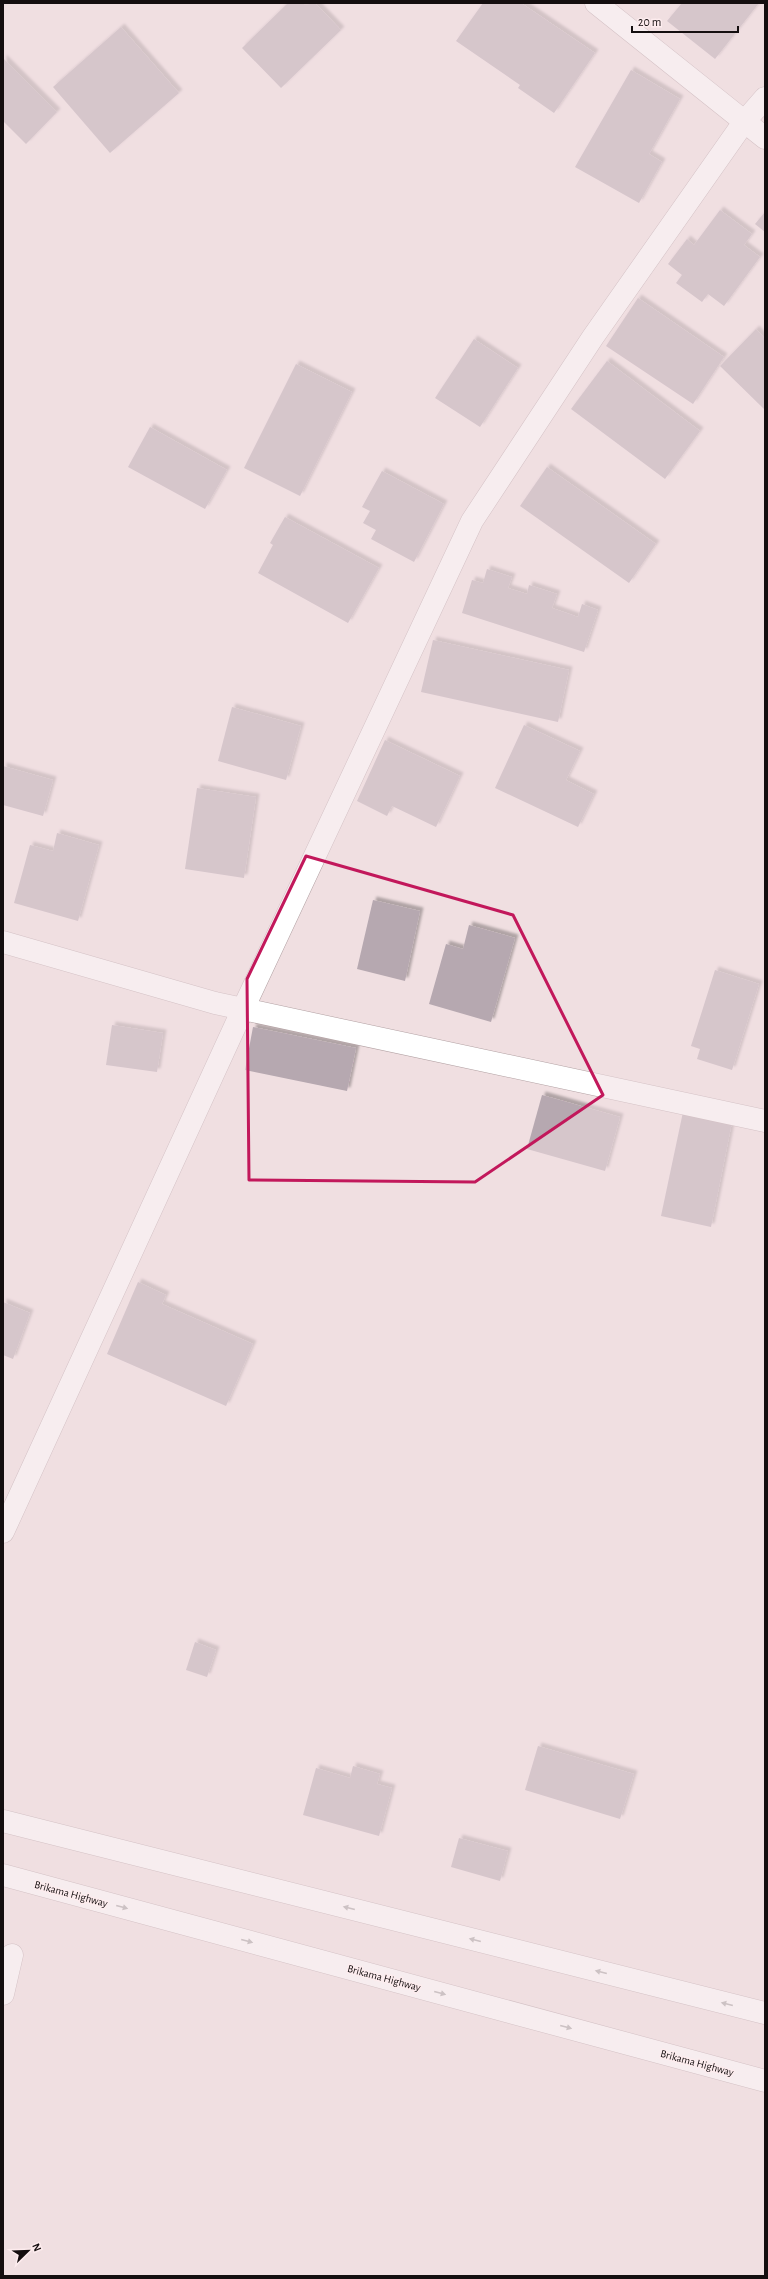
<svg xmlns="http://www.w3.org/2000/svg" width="768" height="2279" font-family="'Alegreya Sans',sans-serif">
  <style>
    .building { fill: #b6a8b0; filter: url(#shadow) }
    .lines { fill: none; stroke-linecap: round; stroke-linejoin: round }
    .minor-casing { stroke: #b2a1a3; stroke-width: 23 }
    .highway-casing { stroke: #b2a1a3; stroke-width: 23 }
    .minor { stroke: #fff; stroke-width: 22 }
    .highway { stroke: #fff; stroke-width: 22 }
    .oneway { fill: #a19f9f }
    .marked { fill: none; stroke: #c2185b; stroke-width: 3; stroke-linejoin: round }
    .labels { text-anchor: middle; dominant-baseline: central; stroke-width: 3; stroke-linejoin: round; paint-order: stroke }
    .street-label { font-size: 11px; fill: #140e0f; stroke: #fdecee }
  </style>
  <defs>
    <filter id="shadow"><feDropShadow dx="3.5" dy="-3.5" stdDeviation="1" flood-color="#0004"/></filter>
  </defs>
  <rect width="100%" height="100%" fill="#f0dfe1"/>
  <g class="building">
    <path d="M 288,3 L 303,3 L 305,5 L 315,3 L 341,30 L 281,88 L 242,48 Z"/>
    <path d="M 483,3 L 521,3 L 595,53 L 554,113 L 518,88 L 520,85 L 456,41 Z"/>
    <path d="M 682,3 L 759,3 L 715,59 L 667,21 Z"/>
    <path d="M 121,27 L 179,93 L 110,153 L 53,87 Z"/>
    <path d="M 3,58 L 57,112 L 26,144 L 3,121 Z"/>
    <path d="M 631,70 L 680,99 L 649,154 L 662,162 L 639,203 L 575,167 Z"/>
    <path d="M 720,210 L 752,234 L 744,245 L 760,257 L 724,306 L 708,294 L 702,302 L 676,283 L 682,275 L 668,264 L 687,239 L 694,245 Z"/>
    <path d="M 765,212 L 765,232 L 755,224 Z"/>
    <path d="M 638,298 L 724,357 L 693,404 L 606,346 Z"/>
    <path d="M 756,329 L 765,339 L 765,410 L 720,366 Z"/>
    <path d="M 474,339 L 518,368 L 480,427 L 435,398 Z"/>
    <path d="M 607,361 L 700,431 L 665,479 L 571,409 Z"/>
    <path d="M 296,364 L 352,392 L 300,496 L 244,468 Z"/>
    <path d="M 150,427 L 227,470 L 205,509 L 128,467 Z"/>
    <path d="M 547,467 L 656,544 L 629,583 L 520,506 Z"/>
    <path d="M 382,471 L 444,504 L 414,562 L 371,539 L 376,530 L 363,523 L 370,511 L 362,507 Z"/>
    <path d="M 285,517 L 379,568 L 348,623 L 258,573 L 273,545 L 270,543 Z"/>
    <path d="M 487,569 L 512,577 L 508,588 L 527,594 L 529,585 L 557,594 L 552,608 L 578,617 L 582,604 L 598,610 L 584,652 L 462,613 L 472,580 L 483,583 Z"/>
    <path d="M 433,640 L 569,670 L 558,722 L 421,692 Z"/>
    <path d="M 232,707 L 301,726 L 286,780 L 218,761 Z"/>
    <path d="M 524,725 L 580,751 L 566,780 L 594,794 L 578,827 L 495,788 Z"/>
    <path d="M 385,740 L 460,776 L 436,827 L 392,806 L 387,816 L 357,801 Z"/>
    <path d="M 3,766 L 53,780 L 43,816 L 3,805 Z"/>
    <path d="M 197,788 L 256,797 L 244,878 L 185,869 Z"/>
    <path d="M 57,833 L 99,845 L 78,921 L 14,903 L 30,845 L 53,851 Z"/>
    <path d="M 373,900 L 420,911 L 405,981 L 357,969 Z"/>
    <path d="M 469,925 L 515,938 L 491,1022 L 429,1004 L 446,944 L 463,949 Z"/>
    <path d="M 715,970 L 759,984 L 732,1070 L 697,1059 L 700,1049 L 691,1046 Z"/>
    <path d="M 112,1025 L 163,1033 L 157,1072 L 106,1065 Z"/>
    <path d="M 253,1027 L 356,1048 L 347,1091 L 245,1070 Z"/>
    <path d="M 542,1095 L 620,1117 L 605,1171 L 527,1149 Z"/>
    <path d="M 683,1112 L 732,1122 L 711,1227 L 661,1216 Z"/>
    <path d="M 138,1282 L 166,1295 L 162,1304 L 253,1344 L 226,1406 L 107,1354 Z"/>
    <path d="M 3,1302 L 30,1313 L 13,1359 L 3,1355 Z"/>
    <path d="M 195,1642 L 216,1650 L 207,1677 L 186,1670 Z"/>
    <path d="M 538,1746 L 634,1774 L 620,1819 L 525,1790 Z"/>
    <path d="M 353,1766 L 380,1774 L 377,1784 L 392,1788 L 379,1836 L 303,1815 L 316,1768 L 350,1778 Z"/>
    <path d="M 459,1838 L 508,1851 L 500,1881 L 451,1867 Z"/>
  </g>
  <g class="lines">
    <defs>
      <g id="minor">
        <path d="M 596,3 L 765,138"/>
        <path d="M 3,942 L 215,1003 L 765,1121"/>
        <path d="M 3,1532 L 243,1009 L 472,521 L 593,337 L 744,122 L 765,98"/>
        <path d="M 3,1994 L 12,1955"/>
      </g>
      <g id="highway">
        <path d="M 3,1821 L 765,2013"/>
        <path d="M 3,1875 L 765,2081"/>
      </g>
    </defs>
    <use href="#minor" class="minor-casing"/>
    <use href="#highway" class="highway-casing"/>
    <use href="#minor" class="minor"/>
    <use href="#highway" class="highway"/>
  </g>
  <defs><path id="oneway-solid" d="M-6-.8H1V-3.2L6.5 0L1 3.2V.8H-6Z"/></defs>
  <g class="oneway">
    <use href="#oneway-solid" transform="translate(122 1907) rotate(15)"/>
    <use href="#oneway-solid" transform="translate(349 1908) rotate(-166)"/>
    <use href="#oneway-solid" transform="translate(475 1940) rotate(-166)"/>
    <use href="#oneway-solid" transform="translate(247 1941) rotate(15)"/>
    <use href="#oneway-solid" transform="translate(601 1972) rotate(-166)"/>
    <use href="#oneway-solid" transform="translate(440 1993) rotate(15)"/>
    <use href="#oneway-solid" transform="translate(727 2004) rotate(-166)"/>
    <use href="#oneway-solid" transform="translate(566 2027) rotate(15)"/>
  </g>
  <path d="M0 0H768V2279H0ZM 306,856 L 513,915 L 603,1095 L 475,1182 L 249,1180 L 247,979 Z" fill="#f0dfe1" fill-opacity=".55" fill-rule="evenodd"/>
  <path class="marked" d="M 306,856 L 513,915 L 603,1095 L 475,1182 L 249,1180 L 247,979 Z"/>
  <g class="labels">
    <g class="street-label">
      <text transform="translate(71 1894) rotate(15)">Brikama Highway</text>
      <text transform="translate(384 1978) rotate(15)">Brikama Highway</text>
      <text transform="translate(697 2063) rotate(15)">Brikama Highway</text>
    </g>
  </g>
  <rect width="768" height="2279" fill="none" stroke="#140e0f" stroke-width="8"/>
  <g transform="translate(28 2251) rotate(67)" stroke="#fdecee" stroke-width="3" paint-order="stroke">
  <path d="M0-3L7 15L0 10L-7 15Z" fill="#140e0f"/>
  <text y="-6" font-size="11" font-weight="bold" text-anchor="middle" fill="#140e0f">N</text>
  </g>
  <path d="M632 26v6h106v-6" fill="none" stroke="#140e0f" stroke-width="2"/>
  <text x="638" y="26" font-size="12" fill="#140e0f" stroke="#fdecee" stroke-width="3" paint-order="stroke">20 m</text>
</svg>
